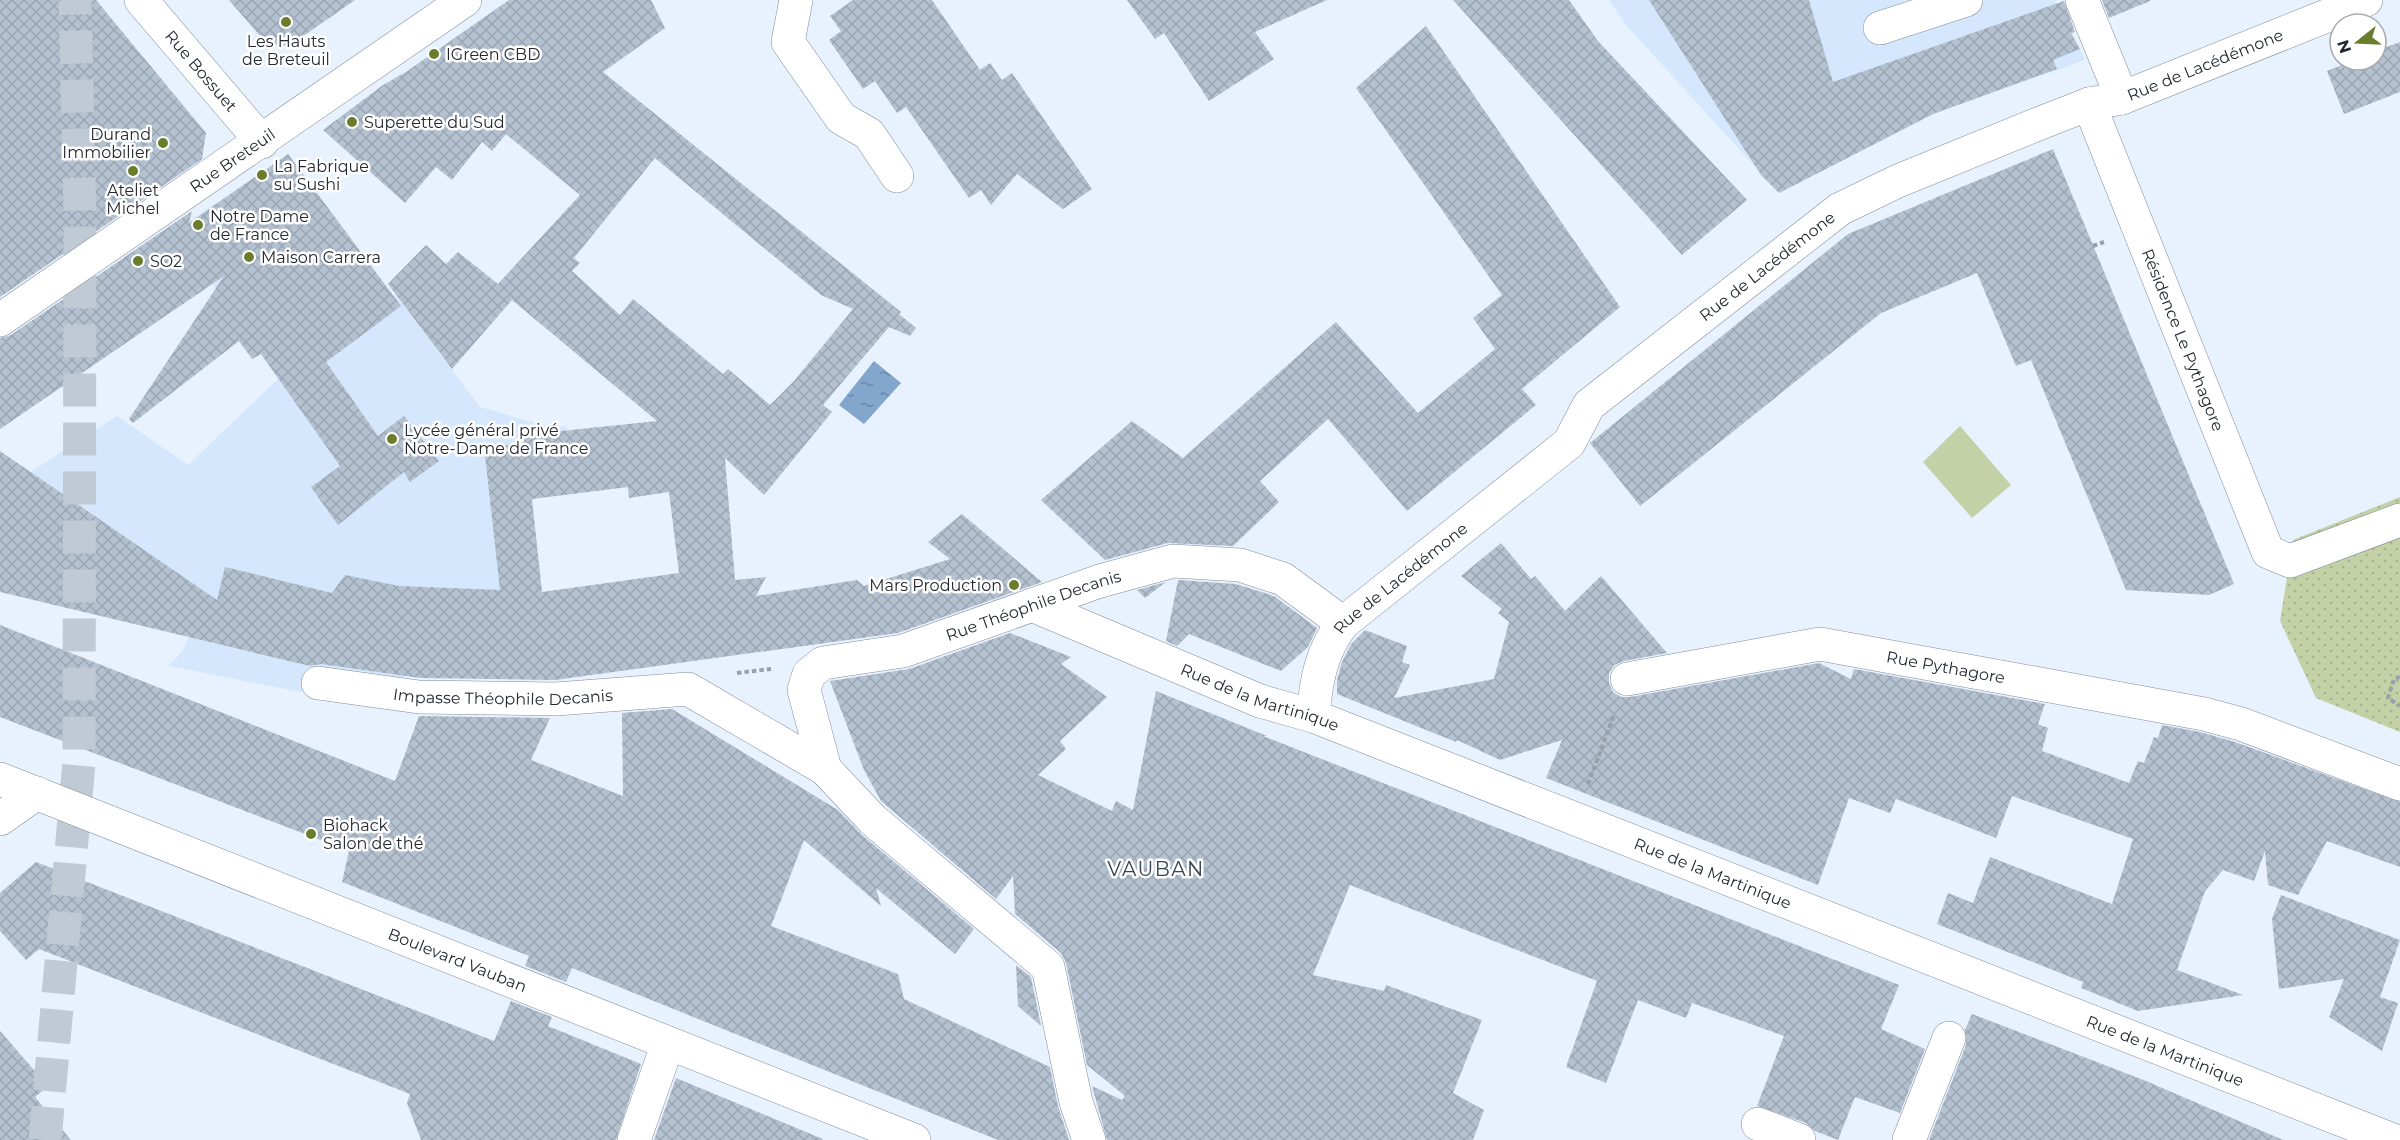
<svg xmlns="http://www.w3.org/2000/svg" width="2400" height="1140" font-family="Montserrat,sans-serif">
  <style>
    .built { fill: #d4e7fc }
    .grass { fill: url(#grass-dots) }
    .garden { fill: #c4d1a6 }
    .water { fill: url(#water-ripples) }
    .building { fill: url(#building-cross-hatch); fill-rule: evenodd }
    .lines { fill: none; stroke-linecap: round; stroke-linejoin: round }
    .highway-tunnel { stroke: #c0cad5; stroke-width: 33; stroke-dasharray: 33 16; stroke-linecap: butt }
    .minor-casing { stroke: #808d9b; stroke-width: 34 }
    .path { stroke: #98a0aa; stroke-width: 4; stroke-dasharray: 4.5 3; stroke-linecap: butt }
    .minor { stroke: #fff; stroke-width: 33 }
    .poi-dot { fill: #6a7d2c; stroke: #fff; stroke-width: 2 }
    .labels { text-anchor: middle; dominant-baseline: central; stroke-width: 5; stroke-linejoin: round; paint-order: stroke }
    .poi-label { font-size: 16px; fill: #24292f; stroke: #fff; text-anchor: start }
    .street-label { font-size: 16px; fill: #24292f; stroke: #fff }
    .quarter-label { font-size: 20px; letter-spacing: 1.5px; fill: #394451; stroke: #fff }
  </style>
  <defs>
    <pattern id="grass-dots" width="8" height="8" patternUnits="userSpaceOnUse" patternTransform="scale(1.5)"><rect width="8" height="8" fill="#c4d1a6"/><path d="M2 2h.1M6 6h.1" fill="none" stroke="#a8b38f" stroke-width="1.8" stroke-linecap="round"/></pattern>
    <pattern id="water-ripples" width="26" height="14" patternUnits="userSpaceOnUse" patternTransform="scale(1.5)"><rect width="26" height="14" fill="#83a6cc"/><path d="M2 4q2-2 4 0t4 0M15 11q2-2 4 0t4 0" fill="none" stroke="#6b87a6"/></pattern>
    <pattern id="building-cross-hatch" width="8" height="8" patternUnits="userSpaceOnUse" patternTransform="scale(1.5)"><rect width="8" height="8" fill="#b4c1d0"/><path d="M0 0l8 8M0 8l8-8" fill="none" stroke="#9ba6b3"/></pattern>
  </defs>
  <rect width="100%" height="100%" fill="#e7f2fe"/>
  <g class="built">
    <path d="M 1609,0 L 2055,0 L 2085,60 L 1933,114 L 1779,193 L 1626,25 Z"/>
    <path d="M 250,180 L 353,326 L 395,294 L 480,407 L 557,429 L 566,425 L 570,448 L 530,487 L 550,680 L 404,676 L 402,712 L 169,666 L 183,650 L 208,594 L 29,473 L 117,416 L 188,465 L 279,378 L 175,231 Z"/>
  </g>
  <path class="grass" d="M 2400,497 L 2400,732 L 2316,698 L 2280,621 L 2293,540 Z"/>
  <path class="garden" d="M 1960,426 L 2011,485 L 1972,518 L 1923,462 Z"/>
  <path class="water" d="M 874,361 L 901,383 L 864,424 L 839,405 Z"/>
  <g class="building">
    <path d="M 0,0 L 96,0 L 206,133 L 202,159 L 0,297 Z"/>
    <path d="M 229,0 L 355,0 L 289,46 L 267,44 Z"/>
    <path d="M 509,0 L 651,0 L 665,28 L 603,72 L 901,312 L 899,314 L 916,328 L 910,336 L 889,327 L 823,405 L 832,412 L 764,495 L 725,458 L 735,580 L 766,577 L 756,596 L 857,580 L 864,586 L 950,559 L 928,542 L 962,514 L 1042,582 L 898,633 L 555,680 L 420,678 L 321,664 L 310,666 L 0,592 L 0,451 L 217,600 L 225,567 L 332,593 L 345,575 L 399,586 L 500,590 L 484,446 L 524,444 L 523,435 L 657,421 L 512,300 L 452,369 L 388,284 L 426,245 L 446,264 L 458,252 L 498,284 L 580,195 L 506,134 L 492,151 L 482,142 L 452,180 L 436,167 L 405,203 L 323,130 L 383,85 L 406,72 ZM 655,158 L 821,295 L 853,309 L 794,381 L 770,405 L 728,369 L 723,374 L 633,299 L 620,315 L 572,271 L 580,263 L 574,258 ZM 628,487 L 629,498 L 669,492 L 679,573 L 542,592 L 532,499 Z"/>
    <path d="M 853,0 L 932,0 L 980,70 L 990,63 L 1002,80 L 1012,73 L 1092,189 L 1063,209 L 1017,174 L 991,205 L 981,190 L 969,198 L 906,107 L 897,113 L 875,81 L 863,89 L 829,40 L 841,31 L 830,16 Z"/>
    <path d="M 1127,0 L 1327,0 L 1255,32 L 1274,59 L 1209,101 L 1164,33 L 1155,39 Z"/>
    <path d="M 1453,0 L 1569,0 L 1598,41 L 1747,200 L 1682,255 Z"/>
    <path d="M 1649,0 L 1809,0 L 1833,82 L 2064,1 L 2075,32 L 2071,33 L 2080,49 L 2053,60 L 2057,69 L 1933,114 L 1779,193 L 1761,175 Z"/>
    <path d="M 2102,0 L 2150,0 L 2150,1 L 2109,18 Z"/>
    <path d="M 1426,26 L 1620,307 L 1522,389 L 1536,405 L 1407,511 L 1328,419 L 1260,481 L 1279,502 L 1233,546 L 1168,543 L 1105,560 L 1041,500 L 1132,421 L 1183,458 L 1336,322 L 1418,413 L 1495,349 L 1473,318 L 1502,295 L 1356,88 Z"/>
    <path d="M 2400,42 L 2400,92 L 2344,114 L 2327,71 L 2354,60 L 2376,60 L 2376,51 Z"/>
    <path d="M 2053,149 L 2234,584 L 2209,595 L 2126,590 L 2031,360 L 2016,366 L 1977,273 L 1881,313 L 1640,506 L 1590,443 L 1848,234 Z"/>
    <path d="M 288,154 L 401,306 L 326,362 L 378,436 L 404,416 L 439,461 L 410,482 L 404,472 L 338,525 L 311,487 L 340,466 L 261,354 L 252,359 L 239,341 L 133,423 L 129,419 L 224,276 L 0,429 L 0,338 L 11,335 L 192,211 L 189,223 Z"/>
    <path d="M 1501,543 L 1531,579 L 1535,576 L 1565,611 L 1601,576 L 1667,653 L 1624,661 L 1614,665 L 1609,673 L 1609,683 L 1613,692 L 1621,697 L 1630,697 L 1819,663 L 1851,679 L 1854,669 L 2045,704 L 2038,724 L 2048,728 L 2042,751 L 2129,783 L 2138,761 L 2144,763 L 2154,737 L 2158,738 L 2162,725 L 2200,732 L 2235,742 L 2400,802 L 2400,867 L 2327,841 L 2298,895 L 2268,885 L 2265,851 L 2254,881 L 2223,870 L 2205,891 L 2177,970 L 2243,995 L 2138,1011 L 2081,988 L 2083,982 L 1937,924 L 1948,893 L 1973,903 L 1990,857 L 2112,904 L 2133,839 L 2012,796 L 1996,838 L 1896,799 L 1890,813 L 1849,798 L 1818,885 L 1546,778 L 1562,740 L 1500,760 L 1457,740 L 1456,742 L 1337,694 L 1337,680 L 1342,662 L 1351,644 L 1365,630 L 1407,646 L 1402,662 L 1410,665 L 1394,698 L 1494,679 L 1509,622 L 1498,613 L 1502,609 L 1461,576 Z"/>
    <path d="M 1178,580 L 1236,584 L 1274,596 L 1317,628 L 1308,647 L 1281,671 L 1189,634 L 1177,646 L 1166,641 Z"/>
    <path d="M 1166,582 L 1145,598 L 1137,590 Z"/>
    <path d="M 0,625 L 395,781 L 419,716 L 550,718 L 531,760 L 623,796 L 622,713 L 672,709 L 838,810 L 861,834 L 974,929 L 955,954 L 876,888 L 881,906 L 804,840 L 771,926 L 898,974 L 904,999 L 1050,1067 L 1058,1106 L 1069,1140 L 998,1140 L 572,968 L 566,982 L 525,966 L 529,956 L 342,882 L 349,851 L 0,717 Z"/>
    <path d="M 1010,633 L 1071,657 L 1061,664 L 1107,697 L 1060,741 L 1066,749 L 1038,775 L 1112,811 L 1116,801 L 1133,810 L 1156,691 L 1267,736 L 1263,736 L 1899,985 L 1881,1029 L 1925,1049 L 1900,1113 L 1855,1097 L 1838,1140 L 1815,1131 L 1806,1123 L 1757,1106 L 1784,1036 L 1692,1003 L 1686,1018 L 1638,1000 L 1606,1083 L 1566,1067 L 1597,981 L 1350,885 L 1313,975 L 1384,991 L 1386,985 L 1482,1020 L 1453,1093 L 1484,1110 L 1473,1140 L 1107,1140 L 1092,1086 L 1122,1100 L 1125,1096 L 1087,1065 L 1066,963 L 1061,953 L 1015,914 L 1013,876 L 996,899 L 881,801 L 864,770 L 830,681 L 909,669 Z"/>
    <path d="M 36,862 L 494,1041 L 511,1001 L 552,1017 L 548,1026 L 641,1064 L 616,1140 L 421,1140 L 407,1103 L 410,1094 L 39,949 L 26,960 L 0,931 L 0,893 Z"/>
    <path d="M 2281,895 L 2400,940 L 2380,997 L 2398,1003 L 2382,1051 L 2329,1017 L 2344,979 L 2279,989 L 2272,919 Z"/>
    <path d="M 1016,965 L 1031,977 L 1041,1026 L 1018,1006 Z"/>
    <path d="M 1972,1014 L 2146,1081 L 2283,1140 L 1929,1140 L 1966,1045 L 1965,1030 Z"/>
    <path d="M 0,1031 L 48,1086 L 35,1097 L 71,1140 L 0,1140 Z"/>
    <path d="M 676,1078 L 823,1139 L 823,1140 L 654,1140 Z"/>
  </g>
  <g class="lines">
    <path class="highway-tunnel" d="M 45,1140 L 79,763 L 80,216 L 75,0"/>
    <defs>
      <g id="minor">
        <path id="s1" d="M 141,0 L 262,142"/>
        <path d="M 796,0 L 788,42 L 841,118 L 869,134 L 897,176"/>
        <path d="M 2082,0 L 2122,98"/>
        <path d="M 1880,28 L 1966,0"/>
        <path id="s2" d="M 2089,104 L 2268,552 L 2290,561 L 2400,520"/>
        <path id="s3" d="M 0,320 L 465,0"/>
        <path id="s4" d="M 1032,605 L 1260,701 L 1313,716 L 2393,1140"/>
        <path id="s5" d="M 1627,679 L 1820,644 L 2204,714 L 2241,724 L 2400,784"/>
        <path id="s6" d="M 318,683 L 419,697 L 556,699 L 688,689 L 825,769"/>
        <path id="s7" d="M 1313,716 C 1316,681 1321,651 1343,623 L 1569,443 L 1589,405 L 1840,209 L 1898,181 L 2043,122 L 2089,104 L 2122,98 L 2366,0"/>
        <path id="s8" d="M 0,779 L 914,1140"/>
        <path d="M 0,819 L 37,793"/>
        <path d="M 1758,1124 L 1799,1140"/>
        <path d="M 634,1140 L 668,1043"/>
        <path id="s9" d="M 1089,1140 L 1076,1102 L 1048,967 L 873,820 L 825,769 L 804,690 L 809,674 L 823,663 L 903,651 L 1100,581 L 1173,561 L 1240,565 L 1283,579 L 1343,623"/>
        <path d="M 1909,1140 L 1949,1038"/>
      </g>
    </defs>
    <use href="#minor" class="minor-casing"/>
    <g class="path">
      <path d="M 2093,246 L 2104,242"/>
      <path d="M 737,673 L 771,669"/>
      <path d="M 2400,677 L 2394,679 L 2388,698 L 2400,706"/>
      <path d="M 1588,784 L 1614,715"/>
    </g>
    <use href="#minor" class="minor"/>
  </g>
  <g class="poi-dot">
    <circle cx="286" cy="22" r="6"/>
    <circle cx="434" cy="54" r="6"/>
    <circle cx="352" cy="122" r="6"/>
    <circle cx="163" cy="143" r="6"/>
    <circle cx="133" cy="171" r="6"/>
    <circle cx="262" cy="175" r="6"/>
    <circle cx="198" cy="225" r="6"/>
    <circle cx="249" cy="257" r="6"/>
    <circle cx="138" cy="261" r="6"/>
    <circle cx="392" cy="439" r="6"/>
    <circle cx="1014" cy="585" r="6"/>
    <circle cx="311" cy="834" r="6"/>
  </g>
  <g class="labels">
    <g class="poi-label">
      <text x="286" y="41" text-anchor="middle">Les Hauts<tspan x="286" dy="18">de Breteuil</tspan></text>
      <text x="446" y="54">IGreen CBD</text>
      <text x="364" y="122">Superette du Sud</text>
      <text x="151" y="134" text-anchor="end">Durand<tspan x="151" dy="18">Immobilier</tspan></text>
      <text x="274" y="166">La Fabrique<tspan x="274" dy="18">su Sushi</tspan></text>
      <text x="133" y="190" text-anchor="middle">Ateliet<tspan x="133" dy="18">Michel</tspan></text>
      <text x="210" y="216">Notre Dame<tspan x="210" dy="18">de France</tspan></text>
      <text x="261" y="257">Maison Carrera</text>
      <text x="150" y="261">SO2</text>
      <text x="404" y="430">Lycée général privé<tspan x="404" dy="18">Notre-Dame de France</tspan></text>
      <text x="1002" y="585" text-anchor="end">Mars Production</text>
      <text x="323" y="825">Biohack<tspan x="323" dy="18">Salon de thé</tspan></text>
    </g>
    <g class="street-label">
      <text stroke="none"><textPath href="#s7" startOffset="1143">Rue de Lacédémone</textPath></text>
      <text stroke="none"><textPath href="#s1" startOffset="93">Rue Bossuet</textPath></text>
      <text stroke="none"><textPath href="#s3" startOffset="282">Rue Breteuil</textPath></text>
      <text stroke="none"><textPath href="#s7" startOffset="657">Rue de Lacédémone</textPath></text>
      <text stroke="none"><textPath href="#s2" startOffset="254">Résidence Le Pythagore</textPath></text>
      <text stroke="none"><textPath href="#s7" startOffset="172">Rue de Lacédémone</textPath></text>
      <text stroke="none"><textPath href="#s9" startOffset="812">Rue Théophile Decanis</textPath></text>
      <text stroke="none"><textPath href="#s5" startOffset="324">Rue Pythagore</textPath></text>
      <text stroke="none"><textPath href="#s6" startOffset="186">Impasse Théophile Decanis</textPath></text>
      <text stroke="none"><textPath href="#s4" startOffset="246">Rue de la Martinique</textPath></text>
      <text stroke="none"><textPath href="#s4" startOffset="732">Rue de la Martinique</textPath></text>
      <text stroke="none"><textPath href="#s8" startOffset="492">Boulevard Vauban</textPath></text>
      <text stroke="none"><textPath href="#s4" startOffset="1218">Rue de la Martinique</textPath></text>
    </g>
    <g class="quarter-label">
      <text x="1156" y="869">VAUBAN</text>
    </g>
  </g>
  <g transform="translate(2358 42) rotate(252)"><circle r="28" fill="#ffffff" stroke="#a7a9ac" stroke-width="1.5"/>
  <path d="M0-4.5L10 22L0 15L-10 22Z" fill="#6a7d2c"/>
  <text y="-9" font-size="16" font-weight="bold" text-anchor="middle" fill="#24292f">N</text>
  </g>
</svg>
